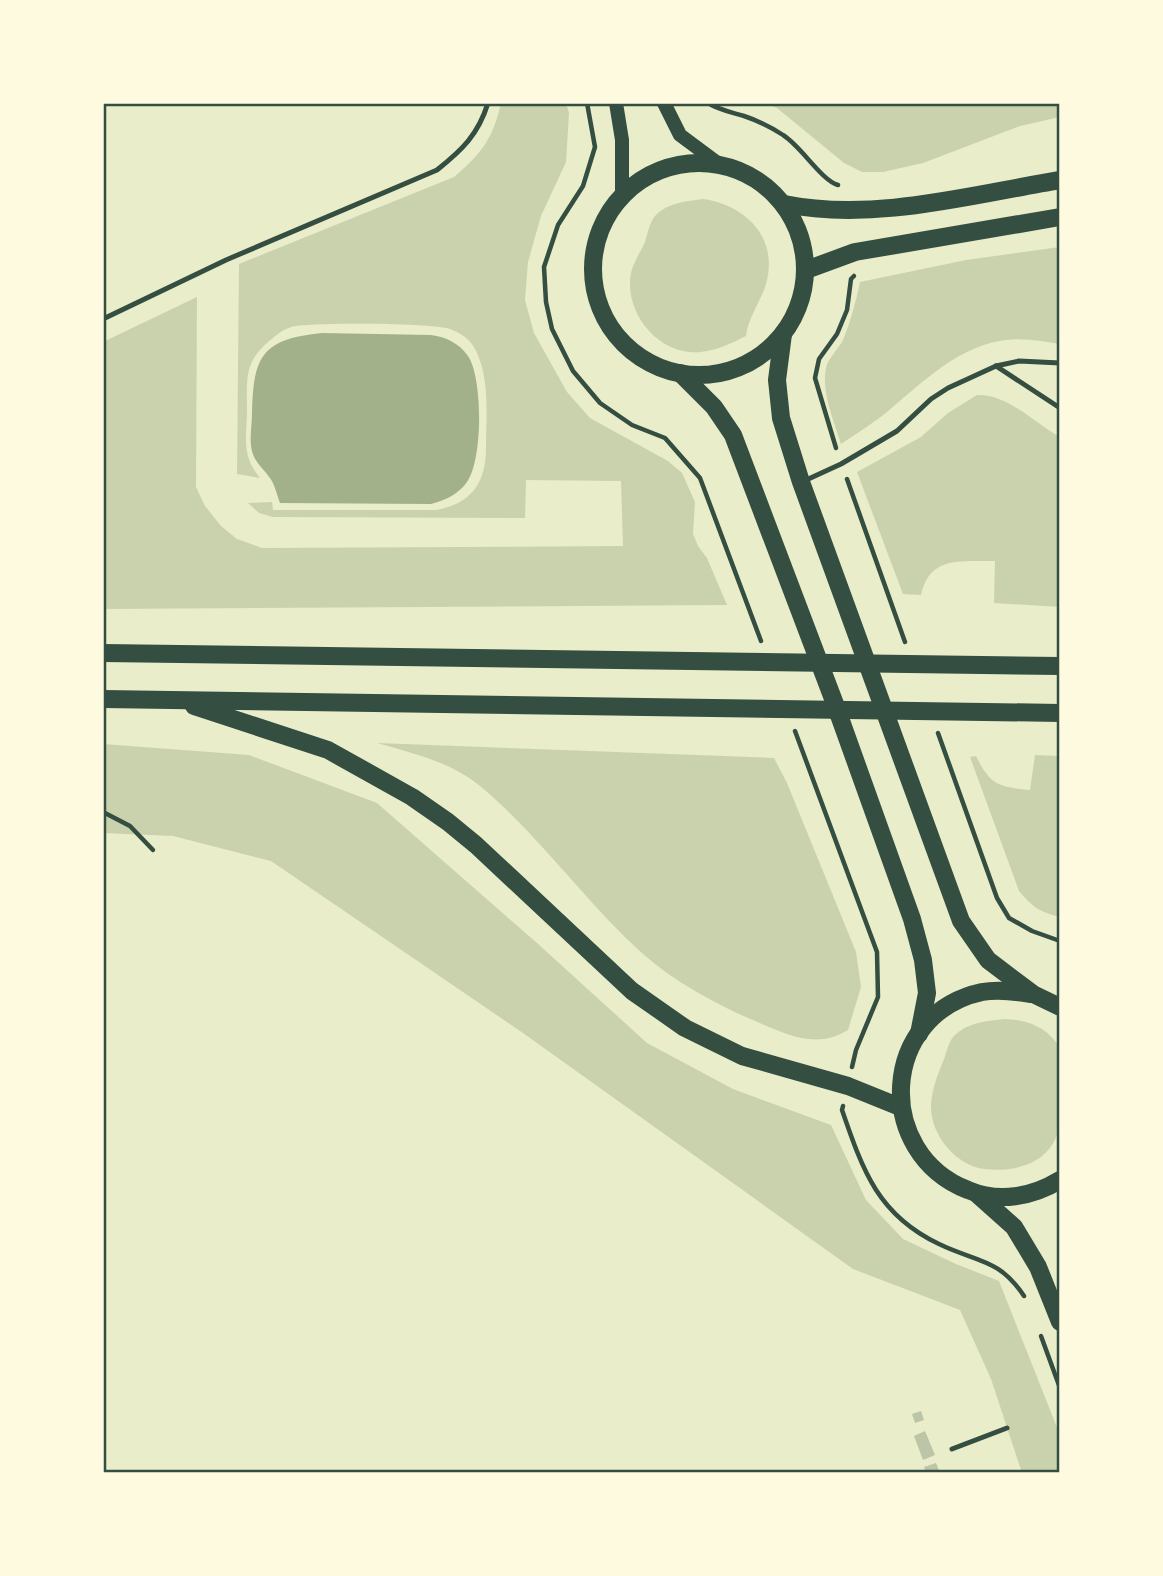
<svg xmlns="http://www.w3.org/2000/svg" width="1163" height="1576" font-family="'DM Sans',sans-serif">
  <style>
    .green { fill: #cad2ad }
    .water { fill: #a3b18a }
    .building { fill: #bcc5a7 }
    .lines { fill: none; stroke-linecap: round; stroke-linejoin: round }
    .path { stroke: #344e41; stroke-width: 4.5 }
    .service { stroke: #344e41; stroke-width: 5 }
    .secondary { stroke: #344e41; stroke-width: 14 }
    .primary { stroke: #344e41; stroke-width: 18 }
    .neatline { fill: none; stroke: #344e41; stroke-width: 2.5 }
  </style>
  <rect width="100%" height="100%" fill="#e9edc9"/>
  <g class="green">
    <path d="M 501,103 L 566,103 L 569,113 L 566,162 L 541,216 L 528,262 L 525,300 L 534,333 L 567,392 L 590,418 L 668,461 L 682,473 L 695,502 L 693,534 L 698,546 L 707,558 L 727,605 L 103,609 L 103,342 L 197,297 L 196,487 L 205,506 L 221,526 L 237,539 L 262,548 L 623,546 L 621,481 L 526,480 L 525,518 L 273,517 L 259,513 L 248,503 L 272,502 L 273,510 L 436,510 C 471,504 486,483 486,448 C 486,415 491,373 472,344 C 467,337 458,332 450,329 C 433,323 310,322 291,327 C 285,329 277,334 273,338 C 243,361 247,379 247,413 C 246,440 242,456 260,478 L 237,474 L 239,264 L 454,177 C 481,154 493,139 501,103 Z"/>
    <path d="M 764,103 L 1060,103 L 1060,117 L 1020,126 L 923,163 L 883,172 L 862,172 L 844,163 L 777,108 Z"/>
    <path d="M 703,199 C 746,205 779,238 766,284 C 761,301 748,318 746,336 C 732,343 718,350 701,352 C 662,356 629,319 630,282 C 630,267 639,255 645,242 C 649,230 650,217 662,210 C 674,202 689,201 703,199 Z"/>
    <path d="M 1060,247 L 1060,344 C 1040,341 1020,337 1000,341 C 953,349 917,388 882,416 C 869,426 854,435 841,444 C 834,421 821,392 826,368 C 828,358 838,350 843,340 C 851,321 856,301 860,282 L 966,260 Z"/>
    <path d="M 977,395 C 1008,394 1033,422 1060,437 L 1060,607 L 994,603 L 995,561 C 961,562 930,555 921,595 L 903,594 L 857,472 L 921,437 L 948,413 Z"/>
    <path d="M 377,743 L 774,758 L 787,783 L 856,952 L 861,987 L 848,1030 C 819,1048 792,1037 762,1024 C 721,1007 677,984 643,954 C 585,902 540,836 480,786 C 451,762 412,753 377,743 Z"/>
    <path d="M 103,744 L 249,755 L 377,803 L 537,943 L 647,1043 L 733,1089 L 831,1125 L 866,1200 L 903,1239 L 956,1264 L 999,1281 L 1060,1435 L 1060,1473 L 1022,1473 L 991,1379 L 960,1310 L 853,1269 L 523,1033 L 271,861 L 173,836 L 103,833 Z"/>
    <path d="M 1035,755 L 1060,756 L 1060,917 C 1041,913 1031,906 1019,891 L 970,757 L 976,756 C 990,785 999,787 1030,790 Z"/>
    <path d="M 1005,1019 C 1025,1020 1043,1025 1056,1042 C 1064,1052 1060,1072 1060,1084 C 1060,1096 1061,1109 1060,1122 C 1055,1161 1020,1173 984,1169 C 955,1165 930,1134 931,1105 C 932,1088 938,1074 944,1059 C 947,1051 949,1040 955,1035 C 969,1022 987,1021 1005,1019 Z"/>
  </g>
  <path class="water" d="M 322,333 L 431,335 C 446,337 459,343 468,356 C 483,378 483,460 467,482 C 458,495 445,500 431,504 L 280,503 C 277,495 275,485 270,478 C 264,469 255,463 252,451 C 249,440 252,425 252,414 C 253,356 262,339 322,333 Z"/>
  <g class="building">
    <path d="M 921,1411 L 924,1420 L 915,1423 L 912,1414 Z"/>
    <path d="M 925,1431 L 935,1455 L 923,1460 L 914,1436 Z"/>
    <path d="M 936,1463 L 940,1473 L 926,1473 L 924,1467 Z"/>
  </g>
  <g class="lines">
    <g class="path">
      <path d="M 587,103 L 595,147 L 583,186 L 558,225 L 544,267 L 546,302 L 552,329 L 573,371 L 600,403 L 632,425 L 665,438 L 700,478 L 761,641"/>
      <path d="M 708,103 C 719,110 731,112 744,116 C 756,120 771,127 783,135 C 801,146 821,180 838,185"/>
      <path d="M 836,448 L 815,378 L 819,359 L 837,334 L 847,310 L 851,279 L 854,276"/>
      <path d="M 847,479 L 905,642"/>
      <path d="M 795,731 L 877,952 L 878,997 L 856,1050 L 852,1067"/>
      <path d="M 938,733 L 997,898 L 1009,918 L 1032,931 L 1060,941"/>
      <path d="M 103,812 L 130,826 L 153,850"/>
      <path d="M 843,1106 L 842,1110 C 863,1171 878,1215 939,1244 C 976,1262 999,1258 1024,1296"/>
      <path d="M 1041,1336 L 1060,1388"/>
    </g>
    <g class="service">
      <path d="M 103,319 L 226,260 L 437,170 C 462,150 478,135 488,103"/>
      <path d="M 996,366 L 1060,408"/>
      <path d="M 804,481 L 841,464 L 897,431 L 931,399 L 948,388 L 996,366 L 1019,361 L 1060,363"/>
      <path d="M 952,1449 L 1007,1428"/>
    </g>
    <g class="secondary">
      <path d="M 616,103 L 622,140 L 622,195"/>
      <path d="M 664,103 L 680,135 L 719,164"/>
    </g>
    <g class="primary">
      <circle cx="699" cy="269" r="106"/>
      <path d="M 784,204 C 874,222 970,195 1060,180"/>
      <path d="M 806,270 L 855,252 L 1060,217"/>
      <path d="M 783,334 L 777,380 L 781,418 L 801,482 L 961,921 L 988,960 L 1033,994 L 1060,1007"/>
      <path d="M 680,373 L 714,407 L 733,435 L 835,704 L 912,919 L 923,960 L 927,993 L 919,1034"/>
      <path d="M 103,653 L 1060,666"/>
      <path d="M 103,699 L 1060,713"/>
      <path d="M 194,706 L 328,750 L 412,797 L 448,822 L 476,845 L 632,991 L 685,1028 L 742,1056 L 848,1086 L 900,1107"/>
      <path d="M 1030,994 C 1014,991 998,989 982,992 C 880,1014 873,1153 968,1190 C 999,1203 1032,1197 1060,1180"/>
      <path d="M 977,1194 L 1014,1227 L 1038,1267 L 1060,1322"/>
    </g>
  </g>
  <rect width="1163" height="1576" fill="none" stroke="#fefae0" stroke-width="210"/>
  <rect x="105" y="105" width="953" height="1366" class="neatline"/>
</svg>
